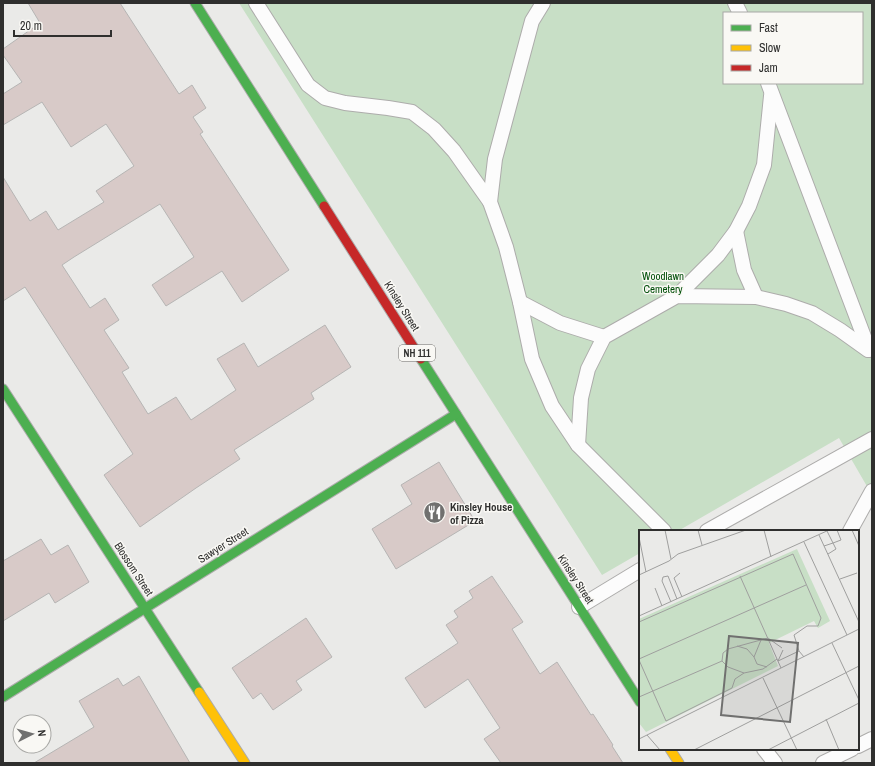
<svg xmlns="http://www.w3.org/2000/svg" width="875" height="766" font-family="'Archivo Narrow',sans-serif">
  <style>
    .green { fill: #c8dfc6; fill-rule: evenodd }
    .building { fill: #d8cac8; stroke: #b6b5b4 }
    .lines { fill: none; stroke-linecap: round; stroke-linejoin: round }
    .lane-casing { stroke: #adacab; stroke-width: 16 }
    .fast-casing { stroke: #adacab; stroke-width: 11 }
    .slow-casing { stroke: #adacab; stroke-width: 11 }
    .jam-casing { stroke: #adacab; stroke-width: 11 }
    .lane { stroke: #fcfcfc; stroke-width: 14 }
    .fast { stroke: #4caf50; stroke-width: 9 }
    .slow { stroke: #ffc107; stroke-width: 9 }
    .jam { stroke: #c62828; stroke-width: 9 }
    .labels { text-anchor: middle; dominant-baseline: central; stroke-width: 3; stroke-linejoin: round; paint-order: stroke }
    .shield { fill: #f9f8f4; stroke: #6c6b69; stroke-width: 1 }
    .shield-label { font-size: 10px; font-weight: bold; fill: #2f2f2e }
    .park-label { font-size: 11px; fill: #004f09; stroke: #f9f8f4 }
    .street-label { font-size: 11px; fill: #2f2f2e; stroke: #f9f8f4 }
    .poi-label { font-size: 11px; font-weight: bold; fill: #2f2f2e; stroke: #f9f8f4; text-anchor: start }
    .inset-road { fill: none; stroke: #9f9f9e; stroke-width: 1 }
    .view { fill: #70706f; fill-opacity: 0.15; stroke: #70706f; stroke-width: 2 }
    .inset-edge { fill: none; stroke: #2f2f2e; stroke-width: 2 }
  </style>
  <rect width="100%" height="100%" fill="#eaeae8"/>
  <path class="green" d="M 239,3 L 872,3 L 872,495 L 839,438 L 678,531 L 640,531 L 640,553 L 602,575 ZM 724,13 L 862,13 L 862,83 L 724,83 Z"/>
  <g class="building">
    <path d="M 28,3 L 120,3 L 179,94 L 192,85 L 206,108 L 193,117 L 203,132 L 200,134 L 289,270 L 242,302 L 222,271 L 166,306 L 152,285 L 194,257 L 160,204 L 74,257 L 62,265 L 90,308 L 105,298 L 119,320 L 104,330 L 129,368 L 122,372 L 148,414 L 176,397 L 191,420 L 236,390 L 217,359 L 244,343 L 258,367 L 325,325 L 351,367 L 311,393 L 314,399 L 234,450 L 240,459 L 196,488 L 140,527 L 104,475 L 133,454 L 25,287 L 3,301 L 3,177 L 30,221 L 46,211 L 58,230 L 104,202 L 96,191 L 134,166 L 106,124 L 71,147 L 42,102 L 3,125 L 3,94 L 22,82 L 3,55 L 3,49 L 40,23 Z"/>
    <path d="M 439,462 L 475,521 L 396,569 L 372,529 L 412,504 L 401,485 Z"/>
    <path d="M 41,539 L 51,555 L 68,545 L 89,582 L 55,603 L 49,593 L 3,621 L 3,561 Z"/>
    <path d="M 492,576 L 523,622 L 512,629 L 540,674 L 557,662 L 591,715 L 593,714 L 613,745 L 612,746 L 623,763 L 501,763 L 484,739 L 500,728 L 468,679 L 425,708 L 405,678 L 458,643 L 446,625 L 458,617 L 454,611 L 473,598 L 469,591 Z"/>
    <path d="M 306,618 L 332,657 L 296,681 L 302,690 L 273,710 L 261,693 L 253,699 L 232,668 Z"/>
    <path d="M 139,676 L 190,763 L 34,763 L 94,727 L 79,701 L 118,678 L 123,686 Z"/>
  </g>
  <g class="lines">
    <defs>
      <g id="lane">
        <path d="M 256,3 L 308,85 L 325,98 L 345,103 L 388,108 L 412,112 L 434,129 L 454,151 L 490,202"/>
        <path d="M 543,3 L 532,21 L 495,159 L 490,202 L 506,247 L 520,302 L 532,359 L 552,406 L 578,445 L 664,531"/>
        <path d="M 735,3 L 740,13"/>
        <path d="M 768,83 L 869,350"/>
        <path d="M 736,231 L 744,270 L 756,297"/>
        <path d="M 677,296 L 718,255 L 736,231 L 749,206 L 764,165 L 771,96"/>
        <path d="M 520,302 L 560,323 L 604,337"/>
        <path d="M 578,445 L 581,398 L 588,369 L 604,337 L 677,296 L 756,297 L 786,304 L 812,313 L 840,330 L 868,350"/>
        <path d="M 707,531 L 872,439"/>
        <path d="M 850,531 L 872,491"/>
        <path d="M 579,607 L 640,570"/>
        <path d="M 858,746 L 872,739"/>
        <path d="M 764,749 L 775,763"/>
        <path d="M 823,763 L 852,749"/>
      </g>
      <g id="fast">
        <path d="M 195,3 L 324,206"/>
        <path d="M 421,359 L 640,702"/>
        <path d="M 3,389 L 199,692"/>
        <path d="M 3,697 L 456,414"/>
      </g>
      <g id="slow">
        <path d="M 199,692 L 245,763"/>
        <path d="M 670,749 L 679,763"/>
      </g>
      <path id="jam" d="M 324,206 L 421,359"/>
    </defs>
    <use href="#lane" class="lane-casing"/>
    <use href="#fast" class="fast-casing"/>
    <use href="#slow" class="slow-casing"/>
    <use href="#jam" class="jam-casing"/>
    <use href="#lane" class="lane"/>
    <use href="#fast" class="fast"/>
    <use href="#slow" class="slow"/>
    <use href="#jam" class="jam"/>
  </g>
  <defs>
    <symbol id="restaurant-disc" viewBox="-11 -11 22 22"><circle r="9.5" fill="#70706f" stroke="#f9f8f4"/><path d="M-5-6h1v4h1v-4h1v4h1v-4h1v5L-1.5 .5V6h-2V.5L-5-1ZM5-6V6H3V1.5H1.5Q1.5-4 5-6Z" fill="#fff"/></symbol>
  </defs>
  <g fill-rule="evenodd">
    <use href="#restaurant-disc" x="422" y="500" width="25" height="25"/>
  </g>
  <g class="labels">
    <rect class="shield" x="399" y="345" width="36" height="16" rx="3"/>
    <g class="shield-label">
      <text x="417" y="353">NH 111</text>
    </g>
    <g class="park-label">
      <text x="663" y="276">Woodlawn<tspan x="663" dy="13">Cemetery</tspan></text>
    </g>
    <g class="street-label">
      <text transform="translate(402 306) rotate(58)">Kinsley Street</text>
      <text transform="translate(223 545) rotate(-32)">Sawyer Street</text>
      <text transform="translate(134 569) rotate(57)">Blossom Street</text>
      <text transform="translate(576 579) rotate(57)">Kinsley Street</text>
    </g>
    <g class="poi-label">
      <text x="450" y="507">Kinsley House<tspan x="450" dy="13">of Pizza</tspan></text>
    </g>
  </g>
  <g transform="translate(639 530)">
    <rect width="220" height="220" fill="#eaeae8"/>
    <path d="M 158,19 L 191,91 L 179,98 L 175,91 L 130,113 L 139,136 L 7,202 L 0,193 L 0,89 Z" fill="#c8dfc6"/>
    <path class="inset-road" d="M 26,0 L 32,29M 59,0 L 63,15M 125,0 L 132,27M 213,0 L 220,16M 188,1 L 194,13 L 202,10 L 198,0M 180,5 L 220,92M 0,7 L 7,42M 165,12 L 208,105M 185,16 L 194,13 L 197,19 L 189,24M 41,43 L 35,48 L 43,67M 0,45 L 30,31 L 39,24 L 107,0M 101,46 L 142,138M 201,49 L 218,43M 16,58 L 23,76M 32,72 L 23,51 L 24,47 L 29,46 L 38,69M 0,86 L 190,0M 0,92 L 154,24 L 182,88 L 179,96 L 168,96 L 155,105 L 160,121 L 165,127M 122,110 L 115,127 L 118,134 L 128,137M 193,113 L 220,170M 98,116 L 108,119 L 115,127M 0,129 L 167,55M 138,129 L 124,139 L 105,143 L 89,137 L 83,131 L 84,123 L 89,119 L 129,108 L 143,118M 0,130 L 27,191 L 93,158 L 96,149 L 105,143M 139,131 L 160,121M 139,131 L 144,120M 124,148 L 158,220M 0,167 L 83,131M 187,189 L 200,220M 8,205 L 21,220M 0,209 L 220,99M 55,220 L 220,136M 129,220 L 220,173"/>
    <path class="view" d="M 90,106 L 159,113 L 151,192 L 82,185 Z"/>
    <rect width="220" height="220" class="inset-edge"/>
  </g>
  <rect width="875" height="766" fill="none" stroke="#2f2f2e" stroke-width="8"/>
  <rect x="723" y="12" width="140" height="72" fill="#f9f8f4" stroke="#a8a8a5"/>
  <rect x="731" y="25" width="20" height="6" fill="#4caf50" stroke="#a8a8a5"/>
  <text x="759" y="32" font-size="12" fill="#2f2f2e">Fast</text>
  <rect x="731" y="45" width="20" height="6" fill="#ffc107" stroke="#a8a8a5"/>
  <text x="759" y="52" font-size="12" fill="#2f2f2e">Slow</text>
  <rect x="731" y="65" width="20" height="6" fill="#c62828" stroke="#a8a8a5"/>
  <text x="759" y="72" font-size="12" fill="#2f2f2e">Jam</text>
  <g transform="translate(32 734) rotate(84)"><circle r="19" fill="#f9f8f4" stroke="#a8a8a5"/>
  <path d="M0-3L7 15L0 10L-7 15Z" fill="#70706f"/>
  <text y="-6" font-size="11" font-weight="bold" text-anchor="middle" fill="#2f2f2e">N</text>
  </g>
  <path d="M14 30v6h97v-6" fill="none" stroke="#2f2f2e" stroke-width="2"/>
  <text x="20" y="30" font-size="12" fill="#2f2f2e" stroke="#f9f8f4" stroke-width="3" paint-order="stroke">20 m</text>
</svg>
